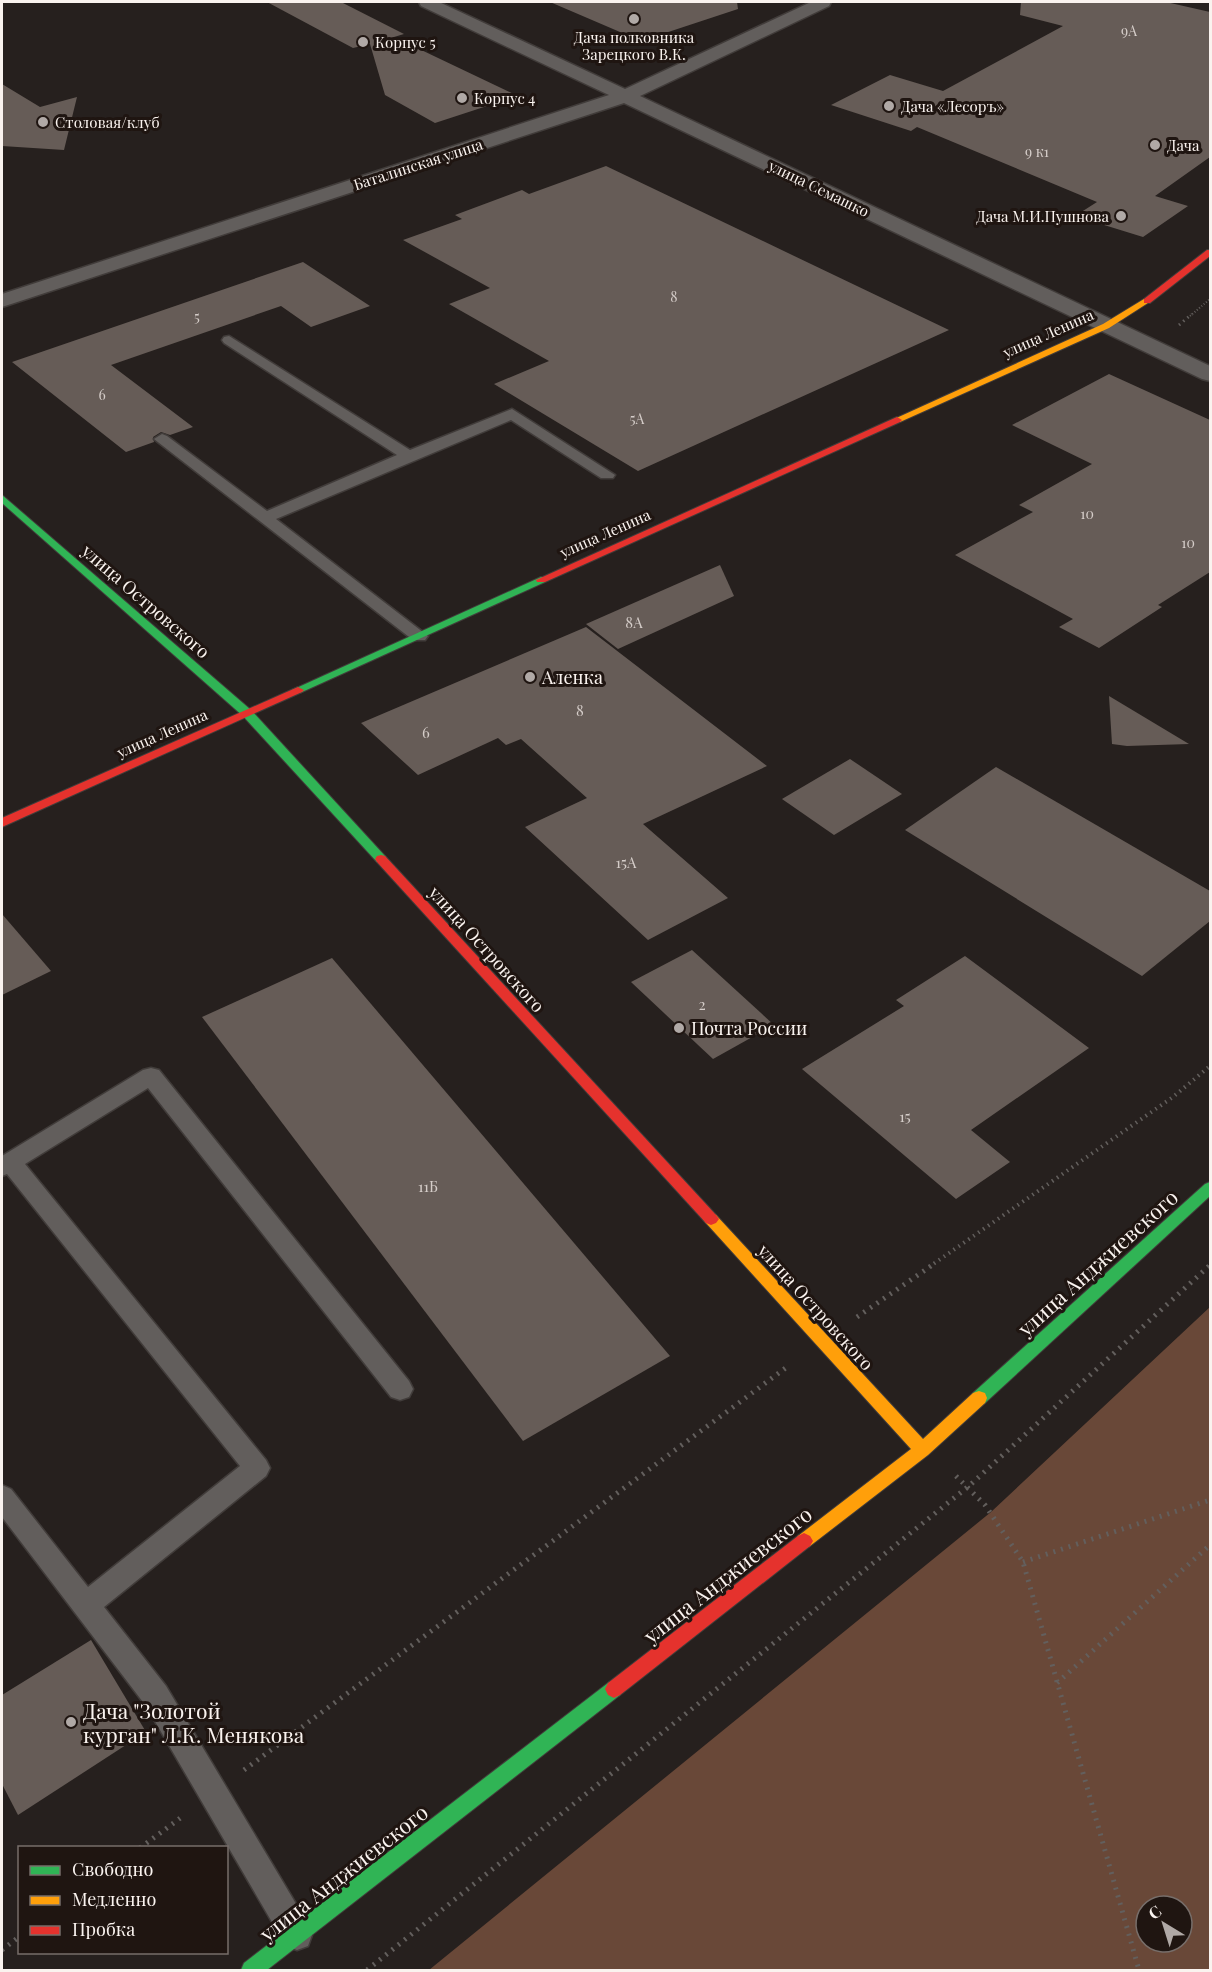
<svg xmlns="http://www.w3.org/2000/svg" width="1212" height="1972" font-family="'Playfair Display',serif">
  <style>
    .forest { fill: #694838; fill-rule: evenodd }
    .building { fill: #665c57 }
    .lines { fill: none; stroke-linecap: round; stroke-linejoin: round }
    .lane-casing { stroke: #413c3a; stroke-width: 3 }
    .street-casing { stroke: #413c3a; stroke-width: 3 }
    .fast-casing { stroke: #413c3a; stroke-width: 2 }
    .slow-casing { stroke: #413c3a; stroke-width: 2 }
    .jam-casing { stroke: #413c3a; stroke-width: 2 }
    .path-far3 { stroke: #635f5d; stroke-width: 2; stroke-dasharray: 1 2; stroke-linecap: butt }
    .path-far2 { stroke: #635f5d; stroke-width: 3; stroke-dasharray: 1.5 4; stroke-linecap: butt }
    .path-far1 { stroke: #635f5d; stroke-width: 4; stroke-dasharray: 1.5 4.5; stroke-linecap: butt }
    .path { stroke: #635f5d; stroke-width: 5; stroke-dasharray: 2 6; stroke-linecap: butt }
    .lane { fill: #625e5c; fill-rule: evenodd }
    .street { fill: #625e5c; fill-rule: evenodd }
    .fast { fill: #30b455; fill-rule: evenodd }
    .slow { fill: #ff9f0a; fill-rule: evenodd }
    .jam { fill: #e5322d; fill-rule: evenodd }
    .poi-dot { fill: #b0a9a6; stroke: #1f1511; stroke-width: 2 }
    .labels { text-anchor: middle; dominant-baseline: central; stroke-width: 6; stroke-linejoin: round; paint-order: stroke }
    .far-number-label { font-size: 14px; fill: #d5cdc9 }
    .far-poi-label { font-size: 15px; fill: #faf3ef; stroke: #1f1511; text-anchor: start }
    .far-street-label { font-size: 15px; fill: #faf3ef; stroke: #1f1511 }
    .number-label { font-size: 15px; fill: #d5cdc9 }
    .street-label { font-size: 18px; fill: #faf3ef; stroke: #1f1511 }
    .poi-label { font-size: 18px; fill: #faf3ef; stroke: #1f1511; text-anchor: start }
    .near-street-label { font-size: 21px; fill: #faf3ef; stroke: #1f1511 }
    .near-poi-label { font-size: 21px; fill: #faf3ef; stroke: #1f1511; text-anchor: start }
  </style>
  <rect width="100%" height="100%" fill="#26201e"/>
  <path class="forest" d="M 1210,1307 L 1210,1970 L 429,1970 L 991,1512 ZM 1146,1906 L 1182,1906 L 1182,1942 L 1146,1942 Z"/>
  <g class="building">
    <path d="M 267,2 L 341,2 L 404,34 L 394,37 L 518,96 L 435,123 L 385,95 L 370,44 L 353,48 Z"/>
    <path d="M 550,2 L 737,2 L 738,9 L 641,41 Z"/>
    <path d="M 1021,2 L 1166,2 L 1210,12 L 1210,157 L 1155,196 L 1188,206 L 1143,237 L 1075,216 L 1097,202 L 917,127 L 911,131 L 831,105 L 890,75 L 943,91 L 1063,26 L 1020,15 Z"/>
    <path d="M 2,84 L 40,107 L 77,97 L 64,150 L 2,146 Z"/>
    <path d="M 606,166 L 949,330 L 638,471 L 494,384 L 549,361 L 449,304 L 490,288 L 403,240 L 462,219 L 455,215 L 522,190 L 529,194 Z"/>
    <path d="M 303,262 L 370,306 L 311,327 L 281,306 L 111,365 L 193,427 L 170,435 L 161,432 L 153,437 L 154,442 L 126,452 L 12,362 Z"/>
    <path d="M 1109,374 L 1210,420 L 1210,572 L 1158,605 L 1162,607 L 1099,648 L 1059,627 L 1073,619 L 955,555 L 1033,512 L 1019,505 L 1092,464 L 1012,425 Z"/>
    <path d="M 720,565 L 734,596 L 618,649 L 586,624 Z"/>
    <path d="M 586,627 L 767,766 L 643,824 L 728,898 L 648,940 L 525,827 L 587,798 L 521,739 L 506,745 L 498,738 L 418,775 L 361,723 Z"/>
    <path d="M 1109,696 L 1189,744 L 1127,746 L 1112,744 Z"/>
    <path d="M 850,759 L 902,794 L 834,835 L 782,799 Z"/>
    <path d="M 996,767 L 1210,891 L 1210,921 L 1142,976 L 905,830 Z"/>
    <path d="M 2,914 L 51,971 L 2,995 Z"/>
    <path d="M 692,950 L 774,1025 L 713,1059 L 631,982 Z"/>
    <path d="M 965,956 L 1089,1048 L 971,1130 L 1010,1162 L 956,1199 L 802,1069 L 904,1006 L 896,1000 Z"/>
    <path d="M 332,958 L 670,1356 L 523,1441 L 202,1017 Z"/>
    <path d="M 91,1640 L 146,1732 L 18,1815 L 2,1784 L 2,1695 Z"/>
  </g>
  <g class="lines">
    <defs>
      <g id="lane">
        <path d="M 229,336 L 410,450 L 512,409 L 615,475 L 613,478 L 601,478 L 511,420 L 276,519 L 428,636 L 425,640 L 413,640 L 154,439 L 162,434 L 167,436 L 267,511 L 397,455 L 224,343 L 222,340 L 224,337 Z"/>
        <path d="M 151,1068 L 159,1070 L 409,1381 L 413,1389 L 409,1397 L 400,1400 L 391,1397 L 148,1088 L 25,1164 L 266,1460 L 270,1468 L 266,1476 L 104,1607 L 166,1686 L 308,1924 L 312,1935 L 308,1946 L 297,1950 L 286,1946 L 146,1706 L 2,1517 L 2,1485 L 11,1489 L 88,1587 L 240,1466 L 7,1174 L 2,1176 L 2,1156 L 143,1070 Z"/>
      </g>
      <path id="street" d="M 419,2 L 439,2 L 625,89 L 811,2 L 831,2 L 829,6 L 640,96 L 1210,366 L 1210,381 L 1202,379 L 624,103 L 2,307 L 2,294 L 609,95 L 421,6 Z"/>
      <g id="fast">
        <path d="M 2,495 L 251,710 L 385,856 L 387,859 L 385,862 L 377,862 L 243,716 L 2,503 Z"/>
        <path d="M 541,577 L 545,578 L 545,582 L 302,692 L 298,693 L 292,690 Z"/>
        <path d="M 1210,1182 L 1210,1196 L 985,1403 L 979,1405 L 973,1403 L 971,1398 L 973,1393 L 1205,1184 Z"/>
        <path d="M 614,1680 L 620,1683 L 623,1689 L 620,1695 L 267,1970 L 241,1970 L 244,1963 L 608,1683 Z"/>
      </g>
      <g id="slow">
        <path d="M 1144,299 L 1151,301 L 1109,328 L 900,422 L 892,420 L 1103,324 Z"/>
        <path d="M 711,1213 L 716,1215 L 923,1439 L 973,1393 L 979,1391 L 985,1393 L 987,1398 L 985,1403 L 928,1455 L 810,1546 L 804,1549 L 798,1546 L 795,1541 L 798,1536 L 911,1449 L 706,1223 L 703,1219 L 706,1215 Z"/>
      </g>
      <g id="jam">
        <path d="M 1207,250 L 1210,250 L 1210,256 L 1150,303 L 1144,303 L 1144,299 Z"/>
        <path d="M 897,417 L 902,420 L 900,422 L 545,582 L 537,582 L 536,580 Z"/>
        <path d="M 298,687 L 304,690 L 302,692 L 2,827 L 2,818 Z"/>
        <path d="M 381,855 L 385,856 L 716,1215 L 719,1219 L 716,1223 L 711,1225 L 706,1223 L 377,862 L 375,859 L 377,856 Z"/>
        <path d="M 804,1533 L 810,1536 L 813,1541 L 810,1546 L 620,1695 L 614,1698 L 608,1695 L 605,1689 L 608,1683 L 798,1536 Z"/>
      </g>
    </defs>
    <use href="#lane" class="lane-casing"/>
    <use href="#street" class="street-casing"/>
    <use href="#fast" class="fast-casing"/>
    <use href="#slow" class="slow-casing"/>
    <use href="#jam" class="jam-casing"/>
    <path class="path-far3" d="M 1190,316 L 1210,299"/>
    <path class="path-far2" d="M 1179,325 L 1192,314"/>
    <g class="path-far1">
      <path d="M 929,1267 L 1173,1097 L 1210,1066"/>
      <path d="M 1208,1267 L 1210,1265"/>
    </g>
    <g class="path">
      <path d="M 857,1317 L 931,1266"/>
      <path d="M 956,1476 L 985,1505 L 1023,1562 L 1139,1970"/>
      <path d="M 1023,1562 L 1210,1500"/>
      <path d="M 1057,1683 L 1210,1545"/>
      <path d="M 244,1770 L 787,1367"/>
      <path d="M 140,1848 L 183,1816"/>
      <path d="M 2,1950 L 20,1936"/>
      <path d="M 367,1970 L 969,1486 L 1209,1266"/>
    </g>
    <use href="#lane" class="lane"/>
    <use href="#street" class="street"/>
    <use href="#fast" class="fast"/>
    <use href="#slow" class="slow"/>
    <use href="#jam" class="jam"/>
  </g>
  <g class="poi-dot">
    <circle cx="634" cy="19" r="6"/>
    <circle cx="363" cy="42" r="6"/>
    <circle cx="462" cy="98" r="6"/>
    <circle cx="889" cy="106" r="6"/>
    <circle cx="43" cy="122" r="6"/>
    <circle cx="1155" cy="145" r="6"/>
    <circle cx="1121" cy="216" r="6"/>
    <circle cx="530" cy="677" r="6"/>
    <circle cx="679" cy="1028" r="6"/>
    <circle cx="71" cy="1722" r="6"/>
  </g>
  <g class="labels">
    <g class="far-number-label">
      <text x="1129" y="30">9А</text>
      <text x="1037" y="151">9 к1</text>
      <text x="674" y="296">8</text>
      <text x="197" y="316">5</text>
      <text x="102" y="394">6</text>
      <text x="637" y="418">5А</text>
      <text x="1087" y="513">10</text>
      <text x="1188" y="542">10</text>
    </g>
    <g class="far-poi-label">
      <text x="634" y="37" text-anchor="middle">Дача полковника<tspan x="634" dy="17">Зарецкого В.К.</tspan></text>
      <text x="375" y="42">Корпус 5</text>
      <text x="474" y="98">Корпус 4</text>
      <text x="901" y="106">Дача «Лесоръ»</text>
      <text x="55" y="122">Столовая/клуб</text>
      <text x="1167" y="145">Дача</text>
      <text x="1109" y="216" text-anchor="end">Дача М.И.Пушнова</text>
    </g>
    <g class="far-street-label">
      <text transform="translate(418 164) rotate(-18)">Баталинская улица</text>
      <text transform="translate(819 188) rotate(26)">улица Семашко</text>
      <text transform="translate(1048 333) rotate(-24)">улица Ленина</text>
      <text transform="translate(605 533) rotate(-24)">улица Ленина</text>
      <text transform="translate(162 733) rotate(-24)">улица Ленина</text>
    </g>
    <g class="number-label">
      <text x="634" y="622">8А</text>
      <text x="580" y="710">8</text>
      <text x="426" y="732">6</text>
      <text x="626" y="862">15А</text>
      <text x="702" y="1004">2</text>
      <text x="905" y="1116">15</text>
      <text x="428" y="1186">11Б</text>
    </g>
    <g class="street-label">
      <text transform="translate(146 601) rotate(41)">улица Островского</text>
      <text transform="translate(487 949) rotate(48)">улица Островского</text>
      <text transform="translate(816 1307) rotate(48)">улица Островского</text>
    </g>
    <g class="poi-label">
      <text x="542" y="677">Аленка</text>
      <text x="691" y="1028">Почта России</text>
    </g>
    <g class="near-street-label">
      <text transform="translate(1097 1262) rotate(-42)">улица Анджиевского</text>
      <text transform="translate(727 1574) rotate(-38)">улица Анджиевского</text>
      <text transform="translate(343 1872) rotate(-38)">улица Анджиевского</text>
    </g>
    <g class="near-poi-label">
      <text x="83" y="1710">Дача "Золотой<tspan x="83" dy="24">курган" Л.К. Менякова</tspan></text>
    </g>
  </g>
  <rect width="1212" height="1972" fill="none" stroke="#faf3ef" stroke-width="6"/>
  <rect x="18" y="1846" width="210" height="108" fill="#1f1511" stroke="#776e6a" stroke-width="1.5"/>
  <rect x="30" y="1866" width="30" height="9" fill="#30b455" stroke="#776e6a" stroke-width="1.5"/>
  <text x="72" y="1876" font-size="18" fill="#faf3ef">Свободно</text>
  <rect x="30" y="1896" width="30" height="9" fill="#ff9f0a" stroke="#776e6a" stroke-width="1.5"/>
  <text x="72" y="1906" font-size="18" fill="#faf3ef">Медленно</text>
  <rect x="30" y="1926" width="30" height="9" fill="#e5322d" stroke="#776e6a" stroke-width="1.5"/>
  <text x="72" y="1936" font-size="18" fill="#faf3ef">Пробка</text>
  <g transform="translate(1164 1924) rotate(322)"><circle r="28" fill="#1f1511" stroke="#776e6a" stroke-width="1.5"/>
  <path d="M0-4.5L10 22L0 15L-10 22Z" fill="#b0a9a6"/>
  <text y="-9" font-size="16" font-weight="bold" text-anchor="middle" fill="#faf3ef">С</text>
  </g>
</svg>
